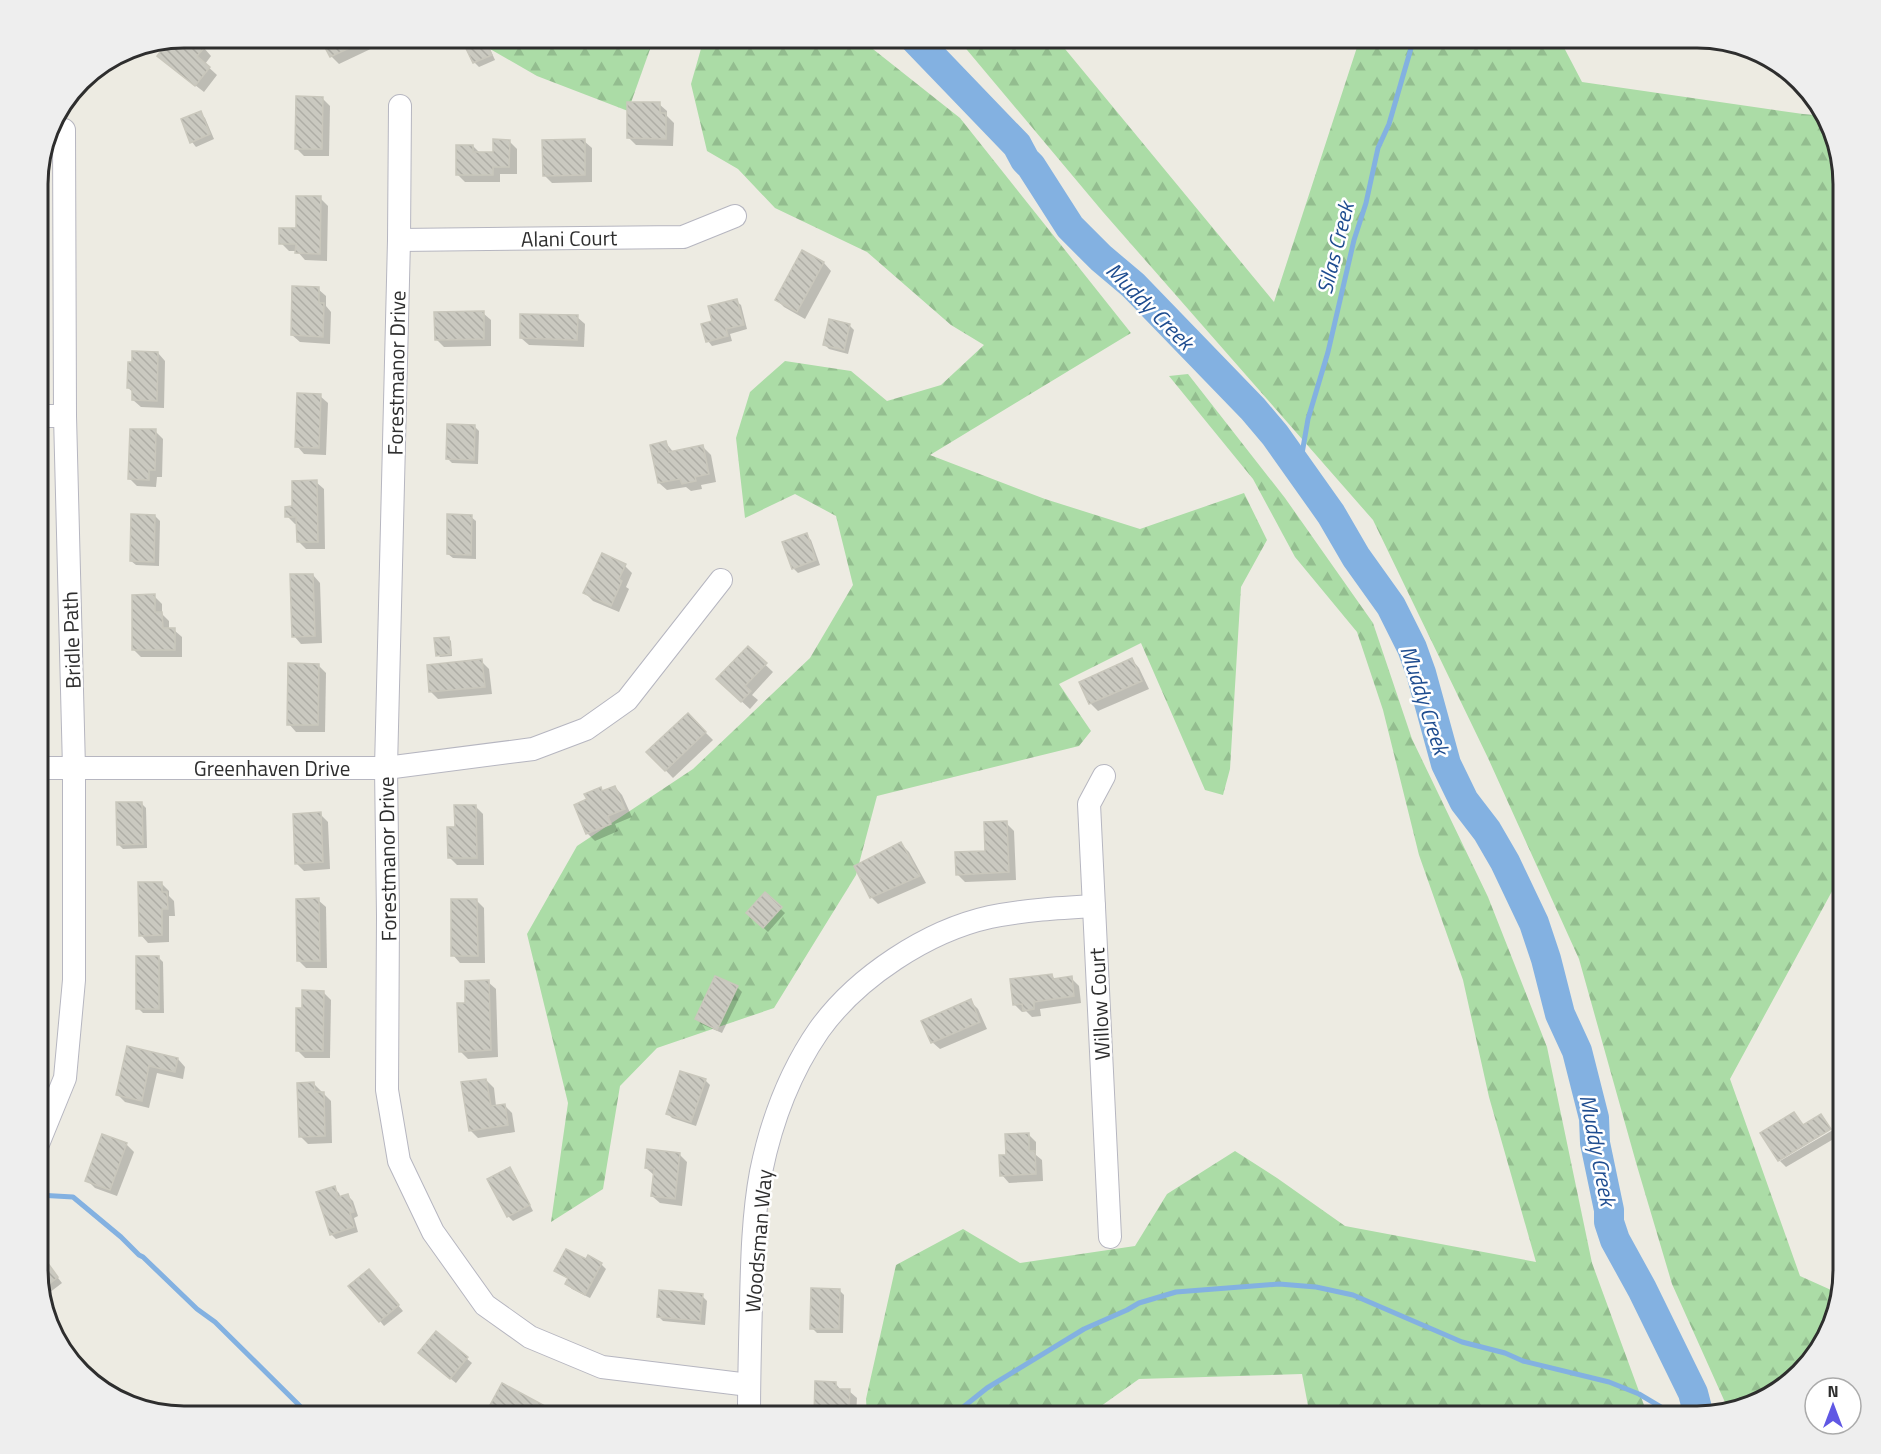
<svg xmlns="http://www.w3.org/2000/svg" width="1881" height="1454" font-family="'Titillium Web',sans-serif">
  <style>
    .forest { fill: url(#forest-firs) }
    .shadow { fill: #0003 }
    .lines { fill: none; stroke-linecap: round; stroke-linejoin: round }
    .stream { stroke: #83b1e1; stroke-width: 5 }
    .river { stroke: #83b1e1; stroke-width: 30 }
    .building { fill: url(#building-back-hatch); stroke: #c9c7bc; stroke-width: 1.5 }
    .minor-casing { stroke: #b6b6c0; stroke-width: 24 }
    .minor { stroke: #fff; stroke-width: 22 }
    .labels { text-anchor: middle; dominant-baseline: central; stroke-width: 5; stroke-linejoin: round; paint-order: stroke }
    .street-label { font-size: 21px; fill: #2e2e2e; stroke: #fff }
    .water-label { font-size: 22px; font-style: italic; fill: #1f4d90; stroke: #fff }
    .rim { fill: none; stroke: #2e2e2e; stroke-width: 3 }
  </style>
  <defs>
    <pattern id="forest-firs" width="22" height="20" patternUnits="userSpaceOnUse" patternTransform="scale(1.5)"><rect width="22" height="20" fill="#abdca6"/><path d="M5 1l3.5 6h-7zM16 11l3.5 6h-7z" fill="#93bd8f"/></pattern>
    <pattern id="building-back-hatch" width="6" height="6" patternUnits="userSpaceOnUse" patternTransform="scale(1.5)"><rect width="6" height="6" fill="#cac9c0"/><path d="M-1 5l2 2M0 0l6 6M5-1l2 2" fill="none" stroke="#aeada5"/></pattern>
  </defs>
  <rect width="100%" height="100%" fill="#edebe2"/>
  <g class="forest">
    <path d="M 471,38 L 654,38 L 628,111 L 537,76 Z"/>
    <path d="M 704,38 L 859,38 L 960,118 L 1131,333 L 930,455 L 1045,499 L 1140,529 L 1244,493 L 1267,540 L 1241,587 L 1230,769 L 1223,795 L 1205,790 L 1141,643 L 1059,684 L 1091,731 L 1079,746 L 877,796 L 856,875 L 774,1008 L 657,1048 L 620,1086 L 603,1189 L 551,1222 L 568,1103 L 527,934 L 577,846 L 693,769 L 810,658 L 853,585 L 836,516 L 795,494 L 745,518 L 736,438 L 750,392 L 785,361 L 851,371 L 887,401 L 941,385 L 984,345 L 951,325 L 867,252 L 775,208 L 738,169 L 707,151 L 691,84 Z"/>
    <path d="M 957,38 L 1056,38 L 1274,302 L 1360,38 L 1559,38 L 1582,82 L 1803,114 L 1825,116 L 1829,119 L 1843,183 L 1843,871 L 1730,1079 L 1800,1276 L 1840,1294 L 1836,1318 L 1813,1360 L 1762,1402 L 1728,1409 L 1672,1284 L 1637,1166 L 1579,959 L 1488,758 L 1373,520 L 1103,212 Z"/>
    <path d="M 1188,374 L 1285,498 L 1373,623 L 1412,739 L 1488,897 L 1547,1047 L 1592,1263 L 1648,1416 L 1310,1416 L 1302,1374 L 1139,1379 L 1087,1416 L 867,1416 L 866,1399 L 896,1265 L 963,1229 L 1020,1263 L 1135,1246 L 1167,1194 L 1235,1151 L 1277,1178 L 1345,1226 L 1536,1262 L 1489,1097 L 1463,980 L 1419,855 L 1383,710 L 1357,632 L 1295,557 L 1253,479 L 1169,376 Z"/>
  </g>
  <g class="shadow">
    <path d="M 322,38 L 375,38 L 379,45 L 339,64 L 331,56 Z"/>
    <path d="M 462,38 L 485,38 L 495,60 L 479,67 L 474,62 Z"/>
    <path d="M 175,39 L 186,48 L 204,48 L 211,56 L 205,64 L 217,75 L 204,92 L 167,63 L 171,40 Z"/>
    <path d="M 322,98 L 330,106 L 329,156 L 304,156 L 296,148 Z"/>
    <path d="M 659,104 L 667,111 L 667,116 L 674,123 L 673,146 L 636,145 L 628,137 Z"/>
    <path d="M 200,113 L 205,118 L 214,139 L 196,147 L 192,142 Z"/>
    <path d="M 509,141 L 517,149 L 517,174 L 500,174 L 500,182 L 465,182 L 457,174 L 473,146 L 480,153 L 494,154 Z"/>
    <path d="M 584,141 L 592,148 L 592,182 L 552,183 L 544,175 Z"/>
    <path d="M 320,198 L 328,206 L 327,261 L 305,260 L 297,251 L 289,251 L 281,243 L 297,230 Z"/>
    <path d="M 803,252 L 824,263 L 831,271 L 805,319 L 784,307 L 777,300 Z"/>
    <path d="M 318,289 L 326,296 L 326,306 L 331,312 L 330,344 L 300,342 L 292,335 Z"/>
    <path d="M 736,301 L 741,305 L 747,329 L 730,334 L 732,341 L 712,346 L 708,341 L 714,322 Z"/>
    <path d="M 483,313 L 491,320 L 491,346 L 444,347 L 436,339 Z"/>
    <path d="M 577,317 L 585,324 L 584,347 L 529,345 L 521,338 Z"/>
    <path d="M 850,326 L 854,330 L 848,354 L 829,349 L 824,344 Z"/>
    <path d="M 158,353 L 165,361 L 164,408 L 141,407 L 133,400 L 134,393 L 128,388 Z"/>
    <path d="M 320,396 L 328,403 L 326,455 L 304,454 L 297,446 Z"/>
    <path d="M 475,427 L 479,431 L 478,464 L 452,463 L 447,458 Z"/>
    <path d="M 155,431 L 163,439 L 162,477 L 157,477 L 156,487 L 137,486 L 130,479 Z"/>
    <path d="M 666,443 L 674,453 L 703,447 L 711,455 L 716,482 L 701,485 L 702,489 L 691,491 L 686,487 L 667,490 L 659,483 Z"/>
    <path d="M 316,482 L 324,489 L 325,549 L 306,549 L 298,541 L 298,524 L 295,524 L 287,516 Z"/>
    <path d="M 155,516 L 160,521 L 159,566 L 136,565 L 131,561 Z"/>
    <path d="M 471,517 L 476,521 L 476,559 L 453,558 L 448,554 Z"/>
    <path d="M 806,535 L 811,540 L 820,565 L 798,573 L 793,568 Z"/>
    <path d="M 625,566 L 632,573 L 626,587 L 629,589 L 619,612 L 593,601 L 585,593 Z"/>
    <path d="M 313,575 L 320,583 L 322,643 L 301,644 L 294,636 Z"/>
    <path d="M 154,596 L 162,604 L 162,614 L 169,621 L 169,630 L 174,630 L 182,637 L 182,657 L 141,657 L 134,650 Z"/>
    <path d="M 449,639 L 451,641 L 452,656 L 440,657 L 438,655 Z"/>
    <path d="M 748,648 L 773,672 L 752,695 L 758,700 L 750,709 L 726,687 Z"/>
    <path d="M 1132,660 L 1139,668 L 1149,689 L 1098,711 L 1091,704 L 1081,683 Z"/>
    <path d="M 481,661 L 489,669 L 492,694 L 438,699 L 431,692 Z"/>
    <path d="M 318,665 L 326,673 L 325,732 L 296,732 L 289,724 Z"/>
    <path d="M 688,715 L 713,740 L 673,778 L 649,753 Z"/>
    <path d="M 615,787 L 622,795 L 632,817 L 615,824 L 618,831 L 595,841 L 587,833 L 589,800 L 600,789 L 604,792 Z"/>
    <path d="M 141,803 L 146,808 L 147,848 L 123,849 L 118,844 Z"/>
    <path d="M 475,806 L 483,814 L 484,865 L 457,865 L 449,857 L 456,828 Z"/>
    <path d="M 320,814 L 328,822 L 330,869 L 304,871 L 296,863 Z"/>
    <path d="M 1006,823 L 1014,831 L 1016,880 L 965,882 L 957,874 L 987,852 Z"/>
    <path d="M 901,844 L 909,852 L 926,883 L 878,904 L 871,897 Z"/>
    <path d="M 161,883 L 169,891 L 169,896 L 174,901 L 175,916 L 169,916 L 169,942 L 148,943 L 141,935 Z"/>
    <path d="M 765,894 L 785,913 L 768,932 L 748,913 Z"/>
    <path d="M 318,900 L 326,907 L 327,968 L 306,968 L 298,960 Z"/>
    <path d="M 476,900 L 484,908 L 485,963 L 460,963 L 453,955 Z"/>
    <path d="M 158,957 L 163,962 L 164,1013 L 143,1013 L 138,1008 Z"/>
    <path d="M 1052,976 L 1056,980 L 1071,978 L 1079,986 L 1081,1003 L 1040,1009 L 1041,1016 L 1032,1017 L 1026,1011 L 1022,1012 L 1014,1004 Z"/>
    <path d="M 488,982 L 496,989 L 498,1057 L 468,1059 L 460,1051 L 467,1004 Z"/>
    <path d="M 737,987 L 742,992 L 722,1033 L 701,1024 L 697,1019 Z"/>
    <path d="M 323,992 L 331,1000 L 330,1058 L 305,1058 L 297,1050 Z"/>
    <path d="M 970,1001 L 978,1009 L 987,1029 L 940,1049 L 932,1042 Z"/>
    <path d="M 128,1048 L 178,1059 L 185,1067 L 183,1079 L 157,1073 L 149,1108 L 125,1102 L 117,1094 Z"/>
    <path d="M 486,1080 L 494,1088 L 496,1106 L 504,1105 L 512,1113 L 515,1132 L 478,1138 L 470,1130 Z"/>
    <path d="M 705,1080 L 710,1085 L 696,1126 L 672,1118 L 668,1114 Z"/>
    <path d="M 314,1084 L 331,1101 L 332,1143 L 308,1144 L 301,1137 Z"/>
    <path d="M 1833,1130 L 1837,1137 L 1786,1167 L 1780,1161 Z"/>
    <path d="M 1028,1134 L 1036,1142 L 1036,1155 L 1042,1160 L 1043,1181 L 1009,1183 L 1002,1175 L 1008,1156 Z"/>
    <path d="M 126,1144 L 134,1152 L 117,1196 L 95,1188 L 87,1180 Z"/>
    <path d="M 680,1155 L 687,1162 L 682,1206 L 660,1203 L 652,1196 L 655,1176 L 646,1168 Z"/>
    <path d="M 510,1169 L 514,1174 L 533,1211 L 513,1221 L 508,1216 Z"/>
    <path d="M 334,1188 L 339,1193 L 341,1198 L 348,1196 L 353,1201 L 358,1216 L 354,1218 L 358,1232 L 336,1239 L 331,1234 Z"/>
    <path d="M 587,1261 L 601,1264 L 606,1269 L 590,1298 L 572,1289 L 567,1284 L 569,1280 L 556,1270 Z"/>
    <path d="M 47,1264 L 62,1283 L 49,1293 L 38,1280 L 38,1271 Z"/>
    <path d="M 373,1276 L 403,1311 L 384,1326 L 380,1321 Z"/>
    <path d="M 839,1290 L 844,1295 L 843,1333 L 817,1333 L 812,1328 Z"/>
    <path d="M 702,1296 L 707,1301 L 705,1325 L 663,1321 L 658,1316 Z"/>
    <path d="M 436,1333 L 472,1363 L 456,1383 L 425,1358 Z"/>
    <path d="M 816,1383 L 835,1383 L 842,1391 L 849,1391 L 857,1398 L 856,1415 L 815,1416 Z"/>
    <path d="M 491,1406 L 544,1407 L 551,1415 L 550,1416 L 504,1416 Z"/>
    <path d="M 1202,1414 L 1214,1415 L 1215,1416 L 1202,1416 Z"/>
  </g>
  <g class="lines">
    <g class="stream">
      <path d="M 1299,471 L 1308,419 L 1328,352 L 1354,240 L 1366,203 L 1378,148 L 1389,124 L 1414,38"/>
      <path d="M 38,1195 L 73,1197 L 121,1237 L 139,1255 L 143,1257 L 197,1309 L 215,1322 L 310,1416"/>
      <path d="M 952,1416 L 987,1388 L 1084,1329 L 1127,1310 L 1139,1303 L 1176,1292 L 1279,1284 L 1316,1287 L 1353,1295 L 1462,1342 L 1505,1353 L 1523,1361 L 1609,1382 L 1639,1394 L 1676,1416"/>
    </g>
    <path class="river" d="M 914,38 L 1017,145 L 1025,160 L 1031,166 L 1070,227 L 1101,258 L 1133,285 L 1253,409 L 1275,435 L 1331,514 L 1356,557 L 1391,606 L 1412,648 L 1421,673 L 1446,764 L 1464,801 L 1487,831 L 1505,862 L 1534,923 L 1546,959 L 1560,1014 L 1577,1051 L 1594,1118 L 1595,1143 L 1609,1210 L 1609,1222 L 1615,1240 L 1642,1289 L 1693,1393 L 1699,1416"/>
  </g>
  <g class="building">
    <path d="M 193,38 L 205,47 L 197,56 L 210,67 L 195,86 L 157,56 L 169,40 L 177,39 L 186,46 Z"/>
    <path d="M 320,38 L 371,38 L 330,57 Z"/>
    <path d="M 461,38 L 484,38 L 492,55 L 473,63 Z"/>
    <path d="M 296,96 L 323,97 L 322,149 L 295,149 Z"/>
    <path d="M 627,102 L 660,102 L 660,113 L 666,113 L 666,139 L 627,138 Z"/>
    <path d="M 201,111 L 210,134 L 190,143 L 181,119 Z"/>
    <path d="M 493,139 L 510,140 L 509,167 L 493,167 L 493,175 L 456,175 L 456,145 L 473,145 L 473,152 L 493,152 Z"/>
    <path d="M 585,139 L 585,175 L 543,176 L 542,140 Z"/>
    <path d="M 296,196 L 321,196 L 320,254 L 295,253 L 296,244 L 279,244 L 279,228 L 296,228 Z"/>
    <path d="M 802,250 L 824,262 L 797,312 L 775,300 Z"/>
    <path d="M 292,286 L 319,287 L 319,303 L 324,303 L 323,337 L 291,335 Z"/>
    <path d="M 737,299 L 744,325 L 726,329 L 728,336 L 706,342 L 701,324 L 712,321 L 708,306 Z"/>
    <path d="M 484,311 L 484,339 L 435,340 L 434,312 Z"/>
    <path d="M 520,314 L 578,315 L 577,340 L 520,338 Z"/>
    <path d="M 829,319 L 850,324 L 844,350 L 823,345 Z"/>
    <path d="M 132,351 L 158,352 L 157,401 L 132,400 L 132,388 L 127,388 L 128,362 L 132,362 Z"/>
    <path d="M 297,393 L 321,394 L 319,448 L 295,447 Z"/>
    <path d="M 447,424 L 475,425 L 474,460 L 446,459 Z"/>
    <path d="M 130,429 L 156,429 L 155,470 L 149,470 L 149,480 L 128,479 Z"/>
    <path d="M 666,441 L 669,452 L 703,445 L 709,474 L 695,477 L 696,481 L 682,484 L 680,479 L 658,483 L 650,445 Z"/>
    <path d="M 317,480 L 318,542 L 297,542 L 296,517 L 285,517 L 285,507 L 292,506 L 292,481 Z"/>
    <path d="M 131,514 L 155,515 L 154,562 L 130,561 Z"/>
    <path d="M 447,514 L 472,515 L 471,555 L 447,554 Z"/>
    <path d="M 807,533 L 816,560 L 792,569 L 782,542 Z"/>
    <path d="M 602,553 L 626,564 L 619,579 L 622,581 L 611,606 L 583,593 Z"/>
    <path d="M 290,574 L 313,574 L 315,636 L 292,637 Z"/>
    <path d="M 155,594 L 155,612 L 162,612 L 163,628 L 175,628 L 175,650 L 132,650 L 132,595 Z"/>
    <path d="M 449,637 L 451,654 L 436,656 L 434,638 Z"/>
    <path d="M 748,646 L 767,663 L 745,686 L 751,691 L 741,702 L 716,679 Z"/>
    <path d="M 1132,658 L 1142,681 L 1089,704 L 1079,682 Z"/>
    <path d="M 482,659 L 485,687 L 429,692 L 427,665 Z"/>
    <path d="M 288,663 L 319,664 L 318,725 L 287,725 Z"/>
    <path d="M 688,713 L 706,732 L 665,771 L 646,752 Z"/>
    <path d="M 615,786 L 625,809 L 608,816 L 611,824 L 586,834 L 574,805 L 587,799 L 584,794 L 601,787 L 602,791 Z"/>
    <path d="M 116,802 L 142,802 L 143,844 L 117,845 Z"/>
    <path d="M 454,805 L 476,805 L 477,858 L 448,858 L 447,827 L 455,827 Z"/>
    <path d="M 321,812 L 323,862 L 295,864 L 293,814 Z"/>
    <path d="M 1007,821 L 1009,872 L 956,875 L 955,852 L 985,851 L 984,822 Z"/>
    <path d="M 901,842 L 920,876 L 870,898 L 854,866 Z"/>
    <path d="M 138,882 L 162,882 L 162,892 L 167,892 L 168,909 L 162,909 L 162,935 L 139,936 Z"/>
    <path d="M 765,892 L 782,907 L 763,928 L 746,913 Z"/>
    <path d="M 319,898 L 320,961 L 297,961 L 296,899 Z"/>
    <path d="M 451,899 L 477,899 L 478,956 L 451,956 Z"/>
    <rect x="136" y="956" width="23" height="53"/>
    <path d="M 1052,974 L 1053,979 L 1072,976 L 1074,996 L 1034,1002 L 1034,1009 L 1023,1011 L 1022,1004 L 1013,1005 L 1010,979 Z"/>
    <path d="M 715,976 L 738,986 L 717,1030 L 695,1019 Z"/>
    <path d="M 489,980 L 491,1050 L 459,1052 L 457,1003 L 465,1003 L 465,981 Z"/>
    <path d="M 302,990 L 324,991 L 323,1051 L 296,1051 L 296,1008 L 302,1008 Z"/>
    <path d="M 971,999 L 980,1022 L 931,1043 L 921,1021 Z"/>
    <path d="M 127,1046 L 178,1058 L 175,1072 L 149,1066 L 142,1101 L 116,1095 Z"/>
    <path d="M 680,1071 L 706,1079 L 691,1122 L 666,1114 Z"/>
    <path d="M 486,1079 L 491,1106 L 505,1104 L 508,1125 L 469,1131 L 461,1082 Z"/>
    <path d="M 314,1082 L 315,1092 L 324,1092 L 325,1136 L 299,1137 L 297,1083 Z"/>
    <path d="M 1794,1112 L 1803,1125 L 1821,1114 L 1831,1129 L 1778,1161 L 1760,1133 Z"/>
    <path d="M 1029,1133 L 1029,1151 L 1035,1151 L 1036,1174 L 1000,1176 L 999,1155 L 1006,1155 L 1005,1134 Z"/>
    <path d="M 102,1134 L 127,1143 L 110,1190 L 85,1181 Z"/>
    <path d="M 647,1149 L 680,1153 L 675,1199 L 651,1196 L 654,1169 L 645,1168 Z"/>
    <path d="M 510,1167 L 530,1205 L 507,1217 L 487,1179 Z"/>
    <path d="M 335,1186 L 338,1197 L 348,1194 L 354,1212 L 350,1213 L 354,1227 L 330,1235 L 316,1192 Z"/>
    <path d="M 566,1249 L 586,1259 L 588,1255 L 602,1263 L 585,1295 L 565,1284 L 568,1278 L 554,1271 Z"/>
    <path d="M 47,1262 L 58,1277 L 43,1289 L 39,1283 L 38,1270 Z"/>
    <path d="M 369,1269 L 399,1305 L 379,1322 L 348,1286 Z"/>
    <path d="M 811,1288 L 840,1289 L 839,1329 L 810,1329 Z"/>
    <path d="M 659,1290 L 703,1294 L 700,1321 L 657,1317 Z"/>
    <path d="M 436,1331 L 468,1357 L 450,1379 L 418,1353 Z"/>
    <path d="M 815,1381 L 836,1382 L 836,1389 L 850,1389 L 849,1408 L 840,1408 L 840,1416 L 814,1416 Z"/>
    <path d="M 502,1383 L 545,1406 L 539,1416 L 508,1416 L 489,1407 Z"/>
  </g>
  <g class="lines">
    <defs>
      <g id="minor">
        <path d="M 400,106 L 399,240 L 386,768 L 388,916 L 387,1090 L 399,1161 L 433,1232 L 485,1305 L 530,1337 L 602,1367 L 749,1385"/>
        <path d="M 399,240 L 683,237 L 735,216"/>
        <path d="M 38,416 L 65,416"/>
        <path d="M 38,768 L 386,768 L 533,749 L 586,729 L 627,700 L 721,580"/>
        <path d="M 1104,776 L 1089,804 L 1110,1237"/>
        <path d="M 38,1144 L 65,1078 L 74,980 L 74,768 L 65,416 L 64,130"/>
        <path d="M 749,1416 C 749,1379 750,1341 751,1303 C 752,1260 753,1215 761,1172 C 771,1123 790,1072 819,1030 C 857,977 927,931 990,917 C 1024,910 1059,908 1094,906"/>
      </g>
    </defs>
    <use href="#minor" class="minor-casing"/>
    <use href="#minor" class="minor"/>
  </g>
  <g class="labels">
    <g class="street-label">
      <text transform="translate(569 238) rotate(-1)">Alani Court</text>
      <text transform="translate(396 373) rotate(-89)">Forestmanor Drive</text>
      <text transform="translate(71 640) rotate(-92)">Bridle Path</text>
      <text x="272" y="768">Greenhaven Drive</text>
      <text transform="translate(387 859) rotate(-91)">Forestmanor Drive</text>
      <text transform="translate(1099 1004) rotate(-93)">Willow Court</text>
      <text transform="translate(758 1241) rotate(-85)">Woodsman Way</text>
    </g>
    <g class="water-label">
      <text transform="translate(1335 248) rotate(-76)">Silas Creek</text>
      <text transform="translate(1150 306) rotate(45)">Muddy Creek</text>
      <text transform="translate(1425 700) rotate(72)">Muddy Creek</text>
      <text transform="translate(1598 1150) rotate(79)">Muddy Creek</text>
    </g>
  </g>
  <path d="M0 0H1881V1454H0ZM184 48H1697A136 136 0 0 1 1833 184V1270A136 136 0 0 1 1697 1406H184A136 136 0 0 1 48 1270V184A136 136 0 0 1 184 48Z" fill="#eee" fill-rule="evenodd"/>
  <path class="rim" d="M184 48H1697A136 136 0 0 1 1833 184V1270A136 136 0 0 1 1697 1406H184A136 136 0 0 1 48 1270V184A136 136 0 0 1 184 48Z"/>
  <g transform="translate(1833 1406)"><circle r="28" fill="#ffffff" stroke="#ababab" stroke-width="1.5"/>
  <path d="M0-4.5L10 22L0 15L-10 22Z" fill="#6058e4"/>
  <text y="-9" font-size="16" font-weight="bold" text-anchor="middle" fill="#2e2e2e">N</text>
  </g>
</svg>
